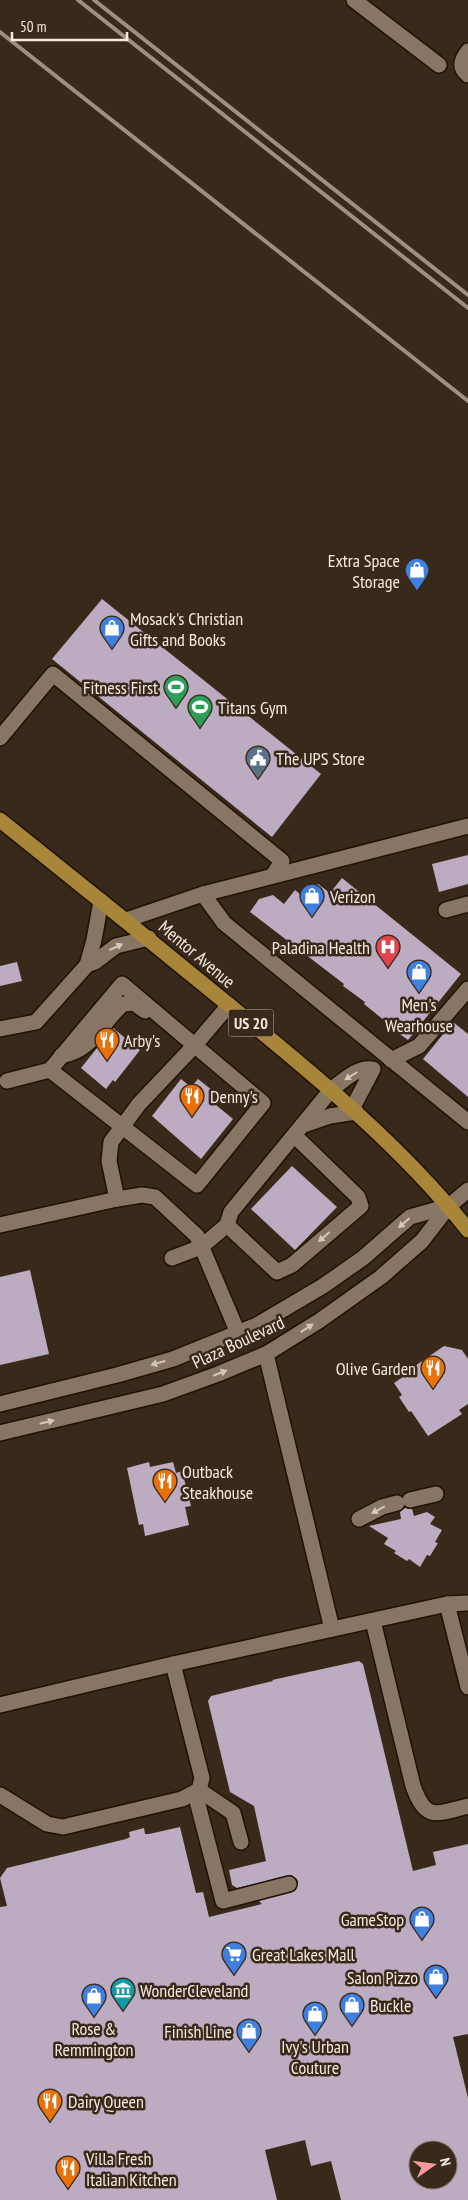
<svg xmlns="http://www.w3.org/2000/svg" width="468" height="2200" font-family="'PT Sans Narrow',sans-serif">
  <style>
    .building { fill: #bcacc1; fill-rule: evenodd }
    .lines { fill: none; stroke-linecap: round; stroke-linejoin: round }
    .minor-casing { stroke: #201204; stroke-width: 18 }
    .major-casing { stroke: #201204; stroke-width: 18 }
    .minor { stroke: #887564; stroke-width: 15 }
    .major { stroke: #a78639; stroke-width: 15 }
    .rail { stroke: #9d9083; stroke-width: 4 }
    .oneway { fill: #d4c7bb }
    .labels { text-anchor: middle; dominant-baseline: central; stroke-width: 5; stroke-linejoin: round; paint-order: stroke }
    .shield { fill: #39291a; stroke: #bcb0a5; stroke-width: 1 }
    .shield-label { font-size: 16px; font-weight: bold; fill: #f4eae0 }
    .poi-label { font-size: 18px; fill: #f4eae0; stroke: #39291a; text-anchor: start }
    .street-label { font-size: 18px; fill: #f4eae0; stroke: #39291a }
  </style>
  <rect width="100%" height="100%" fill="#39291a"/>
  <g class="building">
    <path d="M 102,599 L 321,774 L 272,837 L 52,659 Z"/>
    <path d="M 468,855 L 468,884 L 439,892 L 432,864 Z"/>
    <path d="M 342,878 L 461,974 L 408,1040 L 384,1023 L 385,1021 L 364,1004 L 365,1002 L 343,986 L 344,984 L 250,912 L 259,899 L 273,895 L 284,904 L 295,890 L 306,899 L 318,884 L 330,893 Z"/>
    <path d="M 17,962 L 22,981 L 0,986 L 0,966 Z"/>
    <path d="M 453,1022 L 468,1034 L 468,1097 L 423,1059 Z"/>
    <path d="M 113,1028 L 140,1050 L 115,1082 L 113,1080 L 106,1089 L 81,1068 Z"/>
    <path d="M 181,1079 L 191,1087 L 198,1079 L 222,1098 L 216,1105 L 233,1119 L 201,1159 L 152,1116 Z"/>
    <path d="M 292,1166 L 337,1207 L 295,1250 L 251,1209 Z"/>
    <path d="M 30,1270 L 49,1354 L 0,1365 L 0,1277 Z"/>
    <path d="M 444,1346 L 462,1350 L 468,1359 L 468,1404 L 459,1410 L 462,1414 L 428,1436 L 411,1411 L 409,1412 L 399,1397 L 402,1395 L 394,1383 L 416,1368 L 415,1366 Z"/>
    <path d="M 149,1462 L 150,1467 L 173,1462 L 176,1473 L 182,1471 L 191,1506 L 185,1507 L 189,1525 L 145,1536 L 143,1524 L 139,1525 L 127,1468 Z"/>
    <path d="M 405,1508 L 412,1509 L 414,1516 L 427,1512 L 435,1517 L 430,1524 L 442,1530 L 435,1542 L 438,1543 L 430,1556 L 427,1555 L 420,1567 L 409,1559 L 407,1561 L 394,1553 L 396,1551 L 384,1544 L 388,1538 L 369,1526 L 401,1519 L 400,1512 Z"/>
    <path d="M 359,1661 L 363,1664 L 413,1871 L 436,1865 L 433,1852 L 468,1844 L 468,2034 L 453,2037 L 468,2098 L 468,2200 L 341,2200 L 331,2161 L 311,2166 L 305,2140 L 265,2150 L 277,2200 L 0,2200 L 0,1907 L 7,1906 L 0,1878 L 7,1868 L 126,1839 L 130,1837 L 129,1832 L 144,1828 L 145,1834 L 149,1834 L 180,1827 L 196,1893 L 203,1892 L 209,1917 L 262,1904 L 259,1901 L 295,1891 L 298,1881 L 291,1875 L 237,1888 L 232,1885 L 229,1870 L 266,1861 L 254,1806 L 230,1792 L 208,1701 L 211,1696 L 273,1681 L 272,1680 ZM 418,2150 L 448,2150 L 448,2180 L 418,2180 Z"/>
  </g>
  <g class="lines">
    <defs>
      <g id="minor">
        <path d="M 354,0 L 439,65"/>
        <path d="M 468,51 C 461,60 459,68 468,75"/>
        <path d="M 0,738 L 53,674 L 282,861 L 273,875"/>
        <path d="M 203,894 L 224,923 L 468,1122"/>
        <path d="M 446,910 L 468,904"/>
        <path d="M 126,920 L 203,894 L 468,826"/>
        <path d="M 87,965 L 94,940 L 101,901"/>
        <path d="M 0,1029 L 36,1022 L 87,965 L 95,962 L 116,946 L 149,938"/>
        <path d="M 61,1056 C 95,1049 99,1025 123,1004 L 134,1003 L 145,1011"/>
        <path d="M 391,1060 L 419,1046 L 468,989"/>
        <path d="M 7,1081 L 50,1070 L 197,1185 L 263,1103 L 122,984 L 50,1070"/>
        <path d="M 304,1125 L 330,1116 L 356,1112"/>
        <path d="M 295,1136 L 358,1197 L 361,1206 L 292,1265 L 277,1272 L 227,1225 L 231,1212 L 331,1090 C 342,1082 357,1066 373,1069 L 352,1109"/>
        <path d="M 117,1199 L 109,1161 L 111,1142 L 139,1104 L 195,1045 L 229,1005"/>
        <path d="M 0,1225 L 117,1199 L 142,1195 L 155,1197 L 197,1236 L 238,1333"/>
        <path d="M 172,1258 L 201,1247 L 227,1225"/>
        <path d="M 266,1354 L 332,1629"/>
        <path d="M 0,1404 L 117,1375 L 173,1359 L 257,1325 L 323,1286 L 363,1258 L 410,1217 L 449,1206"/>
        <path d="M 0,1433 L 163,1394 L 218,1374 L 266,1354 L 319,1321 L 381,1277 L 422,1241 L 449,1206 L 468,1190"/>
        <path d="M 410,1500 L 436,1494"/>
        <path d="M 359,1519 L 382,1507 L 397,1503"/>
        <path d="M 447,1604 L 468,1687"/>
        <path d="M 373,1621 L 413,1786 C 426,1822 436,1814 468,1806"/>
        <path d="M 173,1664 L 447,1604 L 468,1603"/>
        <path d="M 0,1705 L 173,1664 L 202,1778 L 199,1790 L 182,1799 L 63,1827 L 47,1824 L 0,1795"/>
        <path d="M 199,1790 L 233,1813 L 241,1842"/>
        <path d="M 195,1793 L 223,1901 L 289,1884"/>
      </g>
      <path id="major" d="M 0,820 C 79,883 157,946 235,1010 C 318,1078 401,1146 468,1230"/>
    </defs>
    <use href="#minor" class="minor-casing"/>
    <use href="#major" class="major-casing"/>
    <use href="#minor" class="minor"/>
    <use href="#major" class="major"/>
    <g class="rail">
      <path d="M 78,0 L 468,308"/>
      <path d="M 94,0 L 468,295"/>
      <path d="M 0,32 L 468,401"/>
    </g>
  </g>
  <defs><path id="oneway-solid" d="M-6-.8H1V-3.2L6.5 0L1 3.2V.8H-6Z" transform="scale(1.25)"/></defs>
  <g class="oneway">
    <use href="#oneway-solid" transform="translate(116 947) rotate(-25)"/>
    <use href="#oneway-solid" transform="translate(351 1076) rotate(148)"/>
    <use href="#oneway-solid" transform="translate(404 1223) rotate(139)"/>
    <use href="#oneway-solid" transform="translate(324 1237) rotate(139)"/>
    <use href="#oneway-solid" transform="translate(307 1328) rotate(-33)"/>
    <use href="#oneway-solid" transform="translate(158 1363) rotate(164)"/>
    <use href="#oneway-solid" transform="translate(220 1373) rotate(-22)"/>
    <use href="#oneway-solid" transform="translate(47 1422) rotate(-14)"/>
    <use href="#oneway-solid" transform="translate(378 1510) rotate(152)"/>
  </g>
  <defs>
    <symbol id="shop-pin" viewBox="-11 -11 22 30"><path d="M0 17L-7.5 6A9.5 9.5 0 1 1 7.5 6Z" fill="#3f7fe0" stroke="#39291a"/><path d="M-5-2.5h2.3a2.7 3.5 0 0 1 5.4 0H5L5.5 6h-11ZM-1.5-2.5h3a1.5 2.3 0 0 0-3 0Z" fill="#fff"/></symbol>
    <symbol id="stadium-pin" viewBox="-11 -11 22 30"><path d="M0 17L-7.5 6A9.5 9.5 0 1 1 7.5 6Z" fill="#2e9e5b" stroke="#39291a"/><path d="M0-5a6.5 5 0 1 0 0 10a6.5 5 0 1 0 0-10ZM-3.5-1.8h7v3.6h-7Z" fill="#fff"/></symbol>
    <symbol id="civic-pin" viewBox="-11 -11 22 30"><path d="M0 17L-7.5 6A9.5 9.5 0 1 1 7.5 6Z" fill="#5c6f8a" stroke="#39291a"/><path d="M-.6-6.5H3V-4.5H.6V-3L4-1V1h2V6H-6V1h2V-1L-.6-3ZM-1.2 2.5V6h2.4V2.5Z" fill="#fff"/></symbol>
    <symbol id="hospital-pin" viewBox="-11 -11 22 30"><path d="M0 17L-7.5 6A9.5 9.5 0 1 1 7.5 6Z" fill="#e0444e" stroke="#39291a"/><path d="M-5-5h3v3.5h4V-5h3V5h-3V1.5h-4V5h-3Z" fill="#fff"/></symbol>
    <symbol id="restaurant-pin" viewBox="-11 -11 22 30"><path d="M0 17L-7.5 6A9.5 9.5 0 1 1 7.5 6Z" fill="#e8710a" stroke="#39291a"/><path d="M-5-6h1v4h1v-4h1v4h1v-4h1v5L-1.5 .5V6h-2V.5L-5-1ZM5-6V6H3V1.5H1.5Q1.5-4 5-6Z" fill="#fff"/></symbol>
    <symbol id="supermarket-pin" viewBox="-11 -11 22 30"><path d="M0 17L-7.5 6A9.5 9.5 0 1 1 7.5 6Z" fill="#3f7fe0" stroke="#39291a"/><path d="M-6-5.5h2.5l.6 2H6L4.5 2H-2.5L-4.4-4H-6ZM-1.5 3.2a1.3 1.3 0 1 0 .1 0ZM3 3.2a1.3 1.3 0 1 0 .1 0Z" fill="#fff"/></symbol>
    <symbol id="museum-pin" viewBox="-11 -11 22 30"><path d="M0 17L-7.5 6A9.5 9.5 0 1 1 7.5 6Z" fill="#0f9aa8" stroke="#39291a"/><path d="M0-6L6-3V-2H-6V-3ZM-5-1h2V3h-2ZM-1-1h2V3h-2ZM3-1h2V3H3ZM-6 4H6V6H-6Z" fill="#fff"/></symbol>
  </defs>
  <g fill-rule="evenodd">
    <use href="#shop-pin" x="403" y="556" width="28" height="38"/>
    <use href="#shop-pin" x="98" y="614" width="28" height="38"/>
    <use href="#stadium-pin" x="162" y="673" width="28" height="38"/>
    <use href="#stadium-pin" x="186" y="693" width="28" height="38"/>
    <use href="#civic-pin" x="244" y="744" width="28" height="38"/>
    <use href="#shop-pin" x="298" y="882" width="28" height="38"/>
    <use href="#hospital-pin" x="374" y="933" width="28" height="38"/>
    <use href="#shop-pin" x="405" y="958" width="28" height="38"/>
    <use href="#restaurant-pin" x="93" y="1026" width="28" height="38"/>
    <use href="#restaurant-pin" x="178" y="1082" width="28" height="38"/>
    <use href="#restaurant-pin" x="419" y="1354" width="28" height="38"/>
    <use href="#restaurant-pin" x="151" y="1467" width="28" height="38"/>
    <use href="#shop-pin" x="408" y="1905" width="28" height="38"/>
    <use href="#supermarket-pin" x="220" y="1940" width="28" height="38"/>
    <use href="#shop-pin" x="422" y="1963" width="28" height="38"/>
    <use href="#museum-pin" x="109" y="1976" width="28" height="38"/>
    <use href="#shop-pin" x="80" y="1982" width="28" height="38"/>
    <use href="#shop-pin" x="338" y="1991" width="28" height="38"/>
    <use href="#shop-pin" x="301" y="2000" width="28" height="38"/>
    <use href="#shop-pin" x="235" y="2017" width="28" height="38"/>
    <use href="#restaurant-pin" x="36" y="2087" width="28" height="38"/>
    <use href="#restaurant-pin" x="54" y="2154" width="28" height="38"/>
  </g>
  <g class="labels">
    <rect class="shield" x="228.5" y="1009.5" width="45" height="27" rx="4"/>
    <g class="shield-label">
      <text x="251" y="1023">US 20</text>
    </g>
    <g class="poi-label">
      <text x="400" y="560" text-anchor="end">Extra Space<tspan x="400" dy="21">Storage</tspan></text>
      <text x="130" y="618">Mosack's Christian<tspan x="130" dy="21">Gifts and Books</tspan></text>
      <text x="158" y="687" text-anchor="end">Fitness First</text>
      <text x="218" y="707">Titans Gym</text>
      <text x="276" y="758">The UPS Store</text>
      <text x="330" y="896">Verizon</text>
      <text x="370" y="947" text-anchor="end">Paladina Health</text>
      <text x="419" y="1004" text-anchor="middle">Men's<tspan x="419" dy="21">Wearhouse</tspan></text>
      <text x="124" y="1040">Arby's</text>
      <text x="210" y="1096">Denny's</text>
      <text x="416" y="1368" text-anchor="end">Olive Garden</text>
      <text x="182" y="1471">Outback<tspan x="182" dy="21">Steakhouse</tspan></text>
      <text x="404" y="1919" text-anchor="end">GameStop</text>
      <text x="252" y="1954">Great Lakes Mall</text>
      <text x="418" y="1977" text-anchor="end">Salon Pizzo</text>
      <text x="140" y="1990">WonderCleveland</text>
      <text x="370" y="2005">Buckle</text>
      <text x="94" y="2028" text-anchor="middle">Rose &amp;<tspan x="94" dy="21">Remmington</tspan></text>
      <text x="232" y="2031" text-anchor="end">Finish Line</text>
      <text x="315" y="2046" text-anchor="middle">Ivy's Urban<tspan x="315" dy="21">Couture</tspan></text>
      <text x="68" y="2101">Dairy Queen</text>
      <text x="86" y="2158">Villa Fresh<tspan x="86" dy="21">Italian Kitchen</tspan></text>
    </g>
    <g class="street-label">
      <text transform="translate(197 954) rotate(40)">Mentor Avenue</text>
      <text transform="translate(238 1342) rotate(-25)">Plaza Boulevard</text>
    </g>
  </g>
  <g transform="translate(433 2165) rotate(76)"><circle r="24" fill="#39291a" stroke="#847669"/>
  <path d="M0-4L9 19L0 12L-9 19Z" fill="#f59b9b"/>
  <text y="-8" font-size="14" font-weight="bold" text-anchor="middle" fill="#f4eae0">N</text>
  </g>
  <path d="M12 32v8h115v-8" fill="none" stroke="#f4eae0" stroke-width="2.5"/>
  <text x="20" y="32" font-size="15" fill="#f4eae0" stroke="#39291a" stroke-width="4" paint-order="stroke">50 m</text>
</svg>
